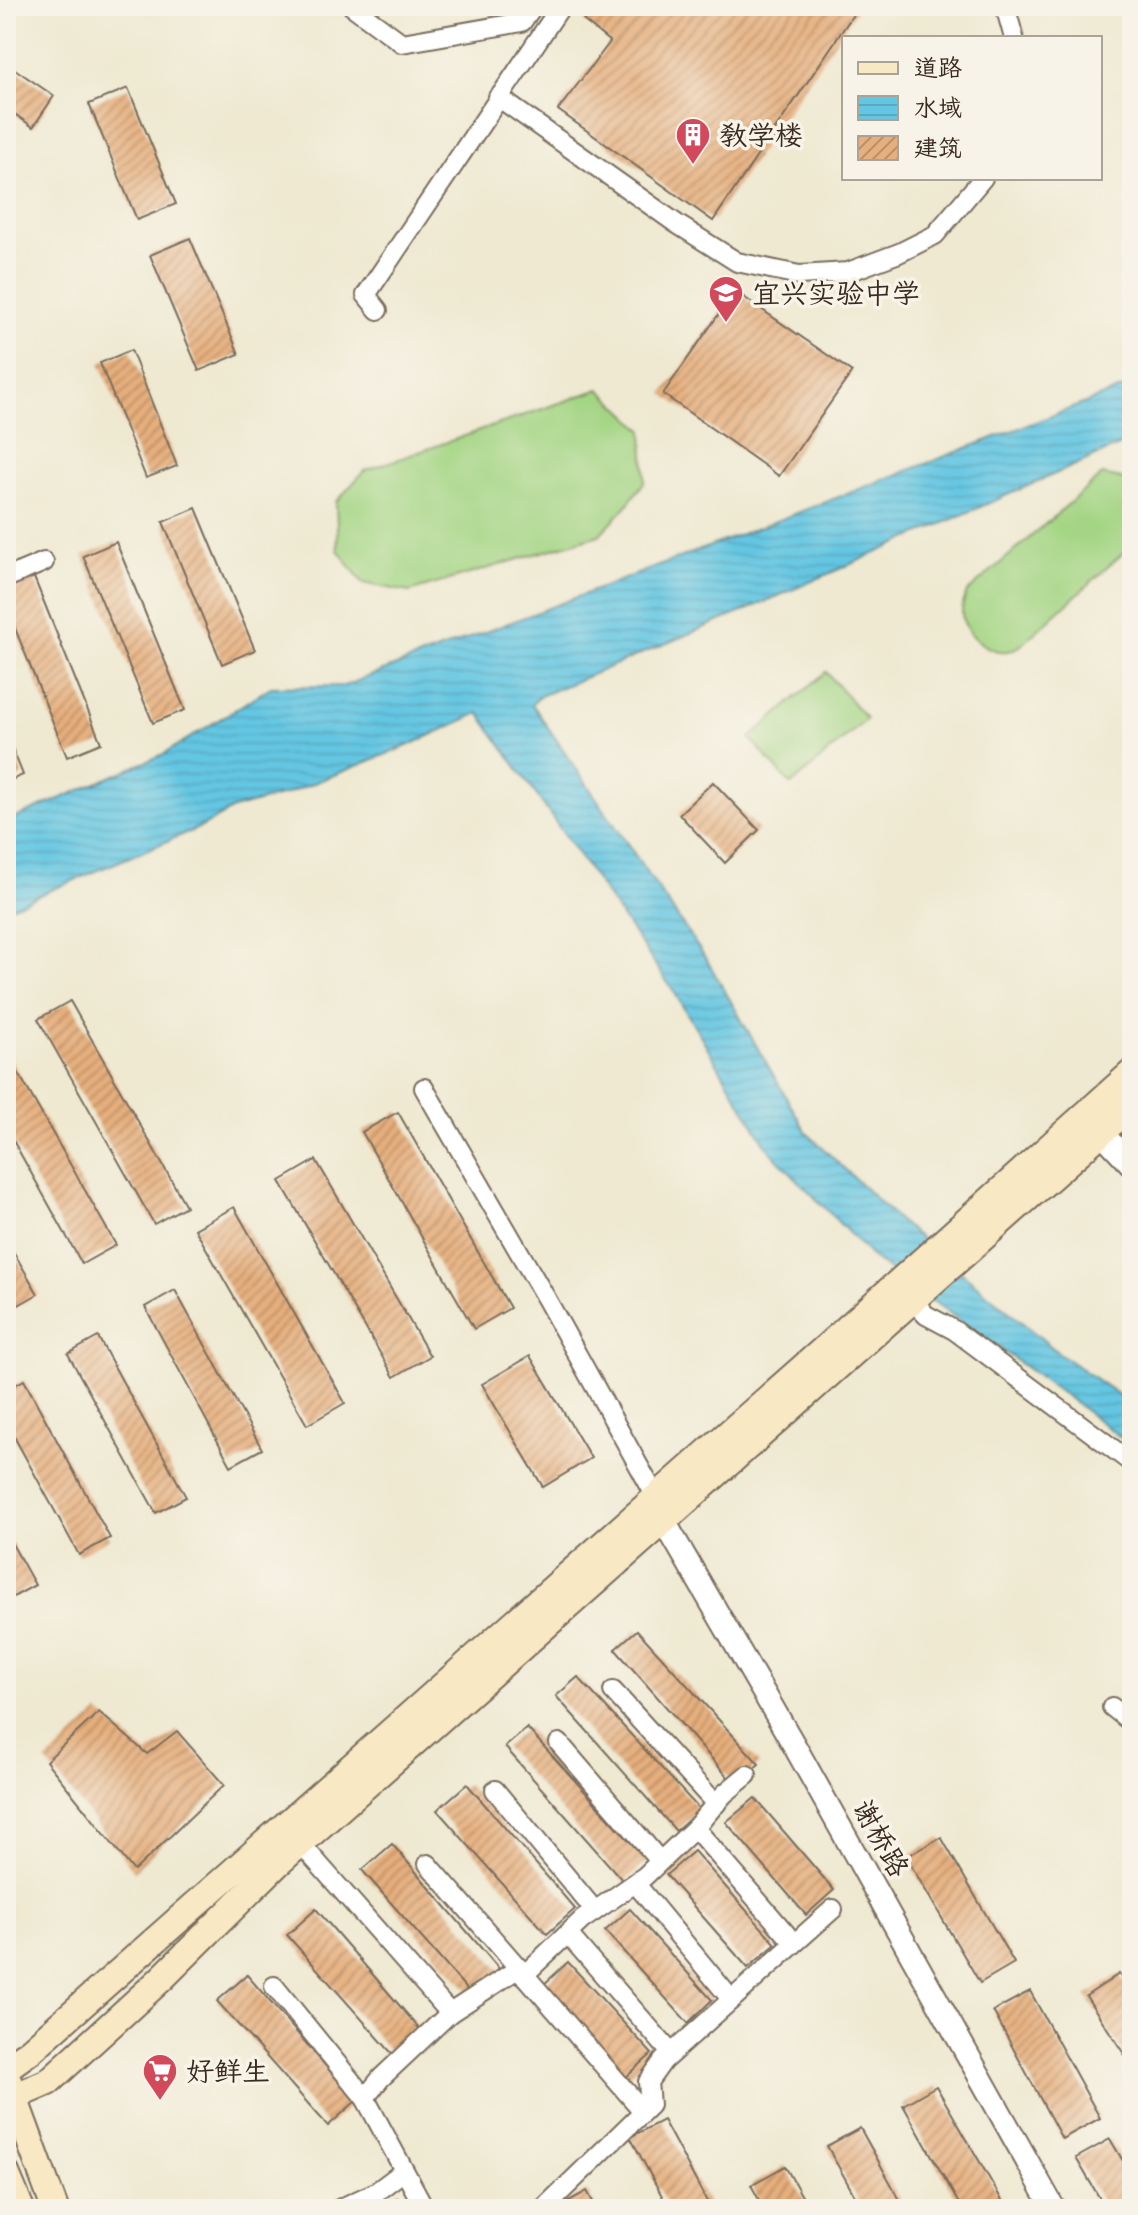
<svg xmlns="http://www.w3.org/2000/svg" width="1138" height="2215" font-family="Sriracha,'LXGW WenKai TC',sans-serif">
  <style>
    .grass { fill: #a4d584; stroke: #708051; stroke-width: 2 }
    .water { fill: url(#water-rules); stroke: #507880; stroke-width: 2 }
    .building { fill: url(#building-hatch) }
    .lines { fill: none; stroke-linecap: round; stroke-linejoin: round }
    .minor-casing { stroke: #7a6d5d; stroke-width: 22 }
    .tertiary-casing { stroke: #7a6d5d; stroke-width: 26 }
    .secondary-casing { stroke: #7a6d5d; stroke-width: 30 }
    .minor { stroke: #fff; stroke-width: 18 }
    .tertiary { stroke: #fff; stroke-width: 22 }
    .secondary { stroke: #f8e8c3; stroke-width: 26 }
    .labels { text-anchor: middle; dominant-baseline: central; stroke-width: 7; stroke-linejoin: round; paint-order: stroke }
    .poi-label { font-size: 28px; fill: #3b2a1e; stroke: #f7f3e8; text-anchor: start }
    .street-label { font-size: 28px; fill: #3b2a1e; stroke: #f7f3e8 }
  </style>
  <defs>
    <pattern id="water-rules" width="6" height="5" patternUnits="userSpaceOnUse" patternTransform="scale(2)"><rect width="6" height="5" fill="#64c6e2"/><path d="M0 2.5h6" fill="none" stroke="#58aac1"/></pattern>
    <pattern id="building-hatch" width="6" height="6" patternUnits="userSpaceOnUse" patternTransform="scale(2)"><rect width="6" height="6" fill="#e6af7d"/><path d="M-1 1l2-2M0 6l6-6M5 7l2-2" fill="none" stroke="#bc8f66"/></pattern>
  </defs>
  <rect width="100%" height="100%" fill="#f7f3e8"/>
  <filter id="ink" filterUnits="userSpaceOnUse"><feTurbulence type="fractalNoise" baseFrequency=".0125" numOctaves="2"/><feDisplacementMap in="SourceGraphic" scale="16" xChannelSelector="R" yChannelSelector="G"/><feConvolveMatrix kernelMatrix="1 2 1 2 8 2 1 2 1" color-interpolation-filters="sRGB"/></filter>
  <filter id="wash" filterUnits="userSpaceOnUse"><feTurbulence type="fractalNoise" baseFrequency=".006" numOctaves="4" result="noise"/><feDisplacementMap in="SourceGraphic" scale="32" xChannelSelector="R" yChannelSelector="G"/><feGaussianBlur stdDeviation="1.8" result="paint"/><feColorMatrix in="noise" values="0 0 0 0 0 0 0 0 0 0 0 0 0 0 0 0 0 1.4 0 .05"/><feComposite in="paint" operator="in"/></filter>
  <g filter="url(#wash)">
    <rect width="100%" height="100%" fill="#efe9d1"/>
    <g class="grass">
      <path d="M 600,389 L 643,430 L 645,481 L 624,509 L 599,535 L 409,592 L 363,583 L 338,550 L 336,502 L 364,471 Z"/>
      <path d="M 1102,475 L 1121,479 L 1132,484 L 1132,545 L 1020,646 C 1016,648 1012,650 1008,651 C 987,654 962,632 962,611 C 962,605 965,598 967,592 Z"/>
      <path d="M 826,672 L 867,719 L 791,785 L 750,738 Z"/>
    </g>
    <path class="water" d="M 1132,385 L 1132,440 L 744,611 L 540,696 L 532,704 L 708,962 L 807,1133 L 898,1220 L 1060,1354 L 1132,1404 L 1132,1446 L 1070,1399 L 874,1259 L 769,1150 L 673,990 L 479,713 L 412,744 L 286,794 L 233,809 L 203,826 L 6,909 L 6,822 L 164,754 L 271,687 L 344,686 Z"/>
    <g id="blocks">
      <g class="building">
        <path d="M 593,6 L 859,6 L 713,221 L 558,110 L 610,42 L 583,20 Z"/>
        <path d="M 6,63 L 54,96 L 33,127 L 6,108 Z"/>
        <path d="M 128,88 L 176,204 L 137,220 L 89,104 Z"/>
        <path d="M 190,238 L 239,354 L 199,371 L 150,255 Z"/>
        <path d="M 735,291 L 852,372 L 779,476 L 663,394 Z"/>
        <path d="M 131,350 L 177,466 L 146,478 L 100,363 Z"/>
        <path d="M 196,508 L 255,650 L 222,664 L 163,522 Z"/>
        <path d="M 116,542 L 185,710 L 153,723 L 83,556 Z"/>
        <path d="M 33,575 L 101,743 L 67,757 L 6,606 L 6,586 Z"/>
        <path d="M 6,732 L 23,775 L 6,782 Z"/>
        <path d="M 713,782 L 759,830 L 725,863 L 679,814 Z"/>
        <path d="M 70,1001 L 186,1206 L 154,1224 L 38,1019 Z"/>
        <path d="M 6,1051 L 116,1245 L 82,1264 L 6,1128 Z"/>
        <path d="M 398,1112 L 510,1308 L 474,1329 L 362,1132 Z"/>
        <path d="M 316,1160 L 430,1356 L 394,1377 L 280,1181 Z"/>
        <path d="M 234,1207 L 345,1403 L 307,1425 L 195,1229 Z"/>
        <path d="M 6,1239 L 38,1294 L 6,1312 Z"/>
        <path d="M 175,1290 L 262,1449 L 231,1466 L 145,1307 Z"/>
        <path d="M 98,1337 L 186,1497 L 156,1513 L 68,1354 Z"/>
        <path d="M 530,1356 L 591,1458 L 543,1487 L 482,1384 Z"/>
        <path d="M 24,1380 L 110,1538 L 79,1555 L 6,1422 L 6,1390 Z"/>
        <path d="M 6,1533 L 35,1585 L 6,1601 Z"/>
        <path d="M 637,1630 L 759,1764 L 735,1785 L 615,1649 Z"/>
        <path d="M 578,1677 L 700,1810 L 676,1831 L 556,1696 Z"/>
        <path d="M 99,1712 L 147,1754 L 177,1731 L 224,1785 L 134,1871 L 46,1761 Z"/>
        <path d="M 527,1728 L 648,1861 L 624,1882 L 505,1747 Z"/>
        <path d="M 467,1784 L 575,1909 L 547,1934 L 437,1810 Z"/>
        <path d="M 755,1798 L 834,1890 L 806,1915 L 726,1822 Z"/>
        <path d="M 941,1837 L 1014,1963 L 980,1983 L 906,1857 Z"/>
        <path d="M 392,1844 L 500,1970 L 472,1995 L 362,1870 Z"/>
        <path d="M 694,1851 L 776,1944 L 748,1968 L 666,1875 Z"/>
        <path d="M 316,1909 L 425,2035 L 397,2059 L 287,1935 Z"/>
        <path d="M 630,1909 L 712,2000 L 688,2023 L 605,1931 Z"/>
        <path d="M 568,1962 L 652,2054 L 625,2078 L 542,1986 Z"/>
        <path d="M 1119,1974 L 1132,1994 L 1132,2066 L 1086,1996 Z"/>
        <path d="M 247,1975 L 356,2101 L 328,2126 L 217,2001 Z"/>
        <path d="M 1030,1991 L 1100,2118 L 1062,2139 L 993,2011 Z"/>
        <path d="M 936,2086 L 1007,2209 L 962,2209 L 903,2105 Z"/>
        <path d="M 663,2120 L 711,2209 L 669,2209 L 630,2137 Z"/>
        <path d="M 860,2128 L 905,2209 L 862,2209 L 827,2146 Z"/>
        <path d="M 1110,2139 L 1132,2176 L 1132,2209 L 1106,2209 L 1076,2158 Z"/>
        <path d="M 785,2166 L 809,2209 L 764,2209 L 751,2185 Z"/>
        <path d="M 587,2191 L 597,2209 L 554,2209 Z"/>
        <path d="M 397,2198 L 403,2209 L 379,2209 Z"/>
      </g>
    </g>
  </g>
  <g filter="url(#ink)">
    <use href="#blocks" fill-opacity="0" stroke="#7a6d5d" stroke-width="2"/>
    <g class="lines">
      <defs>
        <g id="minor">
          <path d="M 352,6 L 402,43 L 522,22 L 533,6"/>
          <path d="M 1005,6 L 1014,38"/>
          <path d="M 498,97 L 677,224 L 737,262 L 799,275 L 848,272 L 899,253 L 935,235 L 983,178"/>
          <path d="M 378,310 L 366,295 L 561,6"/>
          <path d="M 6,578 L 44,562"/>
          <path d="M 424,1088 L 547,1300 L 656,1497"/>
          <path d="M 913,1301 L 926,1315 L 954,1330 L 1132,1463"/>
          <path d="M 613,1691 L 716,1804"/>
          <path d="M 1112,1707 L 1132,1723"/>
          <path d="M 559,1743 L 660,1861"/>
          <path d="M 495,1790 L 595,1911"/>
          <path d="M 695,1828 L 794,1943"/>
          <path d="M 301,1844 L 450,2013"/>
          <path d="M 428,1864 L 643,2111"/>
          <path d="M 635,1883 L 731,1999"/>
          <path d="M 568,1934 L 671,2053"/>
          <path d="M 524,1975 L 582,1920 L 645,1876 L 695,1828 L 724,1794 L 747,1775"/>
          <path d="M 274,1986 L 365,2098"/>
          <path d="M 339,2209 L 376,2192 L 404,2171"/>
          <path d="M 425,2209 L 365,2098 L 381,2078 L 450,2013 L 519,1968"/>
          <path d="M 543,2209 L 650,2105 L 648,2082 L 663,2061 L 833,1909"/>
        </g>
        <g id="tertiary">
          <path d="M 1095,1116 L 1100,1131 L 1132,1165"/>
          <path d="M 659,1506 L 664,1521 L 794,1745 L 1054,2209"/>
        </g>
        <g id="secondary">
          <path d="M 6,2068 L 31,2050 L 823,1350 L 1132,1073"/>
          <path d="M 8,2081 L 55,2209"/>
          <path d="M 6,2100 L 48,2082 L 161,1979 L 277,1864 L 1132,1105"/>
          <path d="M 6,2173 L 21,2209"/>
        </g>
      </defs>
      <use href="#minor" class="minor-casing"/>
      <use href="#tertiary" class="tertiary-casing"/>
      <use href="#secondary" class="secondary-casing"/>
      <use href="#minor" class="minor"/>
      <use href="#tertiary" class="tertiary"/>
      <use href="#secondary" class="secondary"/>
    </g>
  </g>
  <defs>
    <symbol id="building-pin" viewBox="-11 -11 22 30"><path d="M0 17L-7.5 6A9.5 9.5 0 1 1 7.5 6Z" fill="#d1495b" stroke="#f7f3e8"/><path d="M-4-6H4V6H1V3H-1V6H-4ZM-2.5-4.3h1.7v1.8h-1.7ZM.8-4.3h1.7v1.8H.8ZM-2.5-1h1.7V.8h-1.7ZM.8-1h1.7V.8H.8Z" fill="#fff"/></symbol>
    <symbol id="school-pin" viewBox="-11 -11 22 30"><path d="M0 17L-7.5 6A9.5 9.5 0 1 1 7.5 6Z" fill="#d1495b" stroke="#f7f3e8"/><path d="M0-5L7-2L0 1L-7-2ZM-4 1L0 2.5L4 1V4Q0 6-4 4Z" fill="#fff"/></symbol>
    <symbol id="supermarket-pin" viewBox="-11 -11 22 30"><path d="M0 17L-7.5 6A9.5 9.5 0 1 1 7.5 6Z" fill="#d1495b" stroke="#f7f3e8"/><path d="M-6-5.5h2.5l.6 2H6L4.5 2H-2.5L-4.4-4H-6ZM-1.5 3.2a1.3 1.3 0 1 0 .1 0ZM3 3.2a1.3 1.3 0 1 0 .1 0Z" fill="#fff"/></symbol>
  </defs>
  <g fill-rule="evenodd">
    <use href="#building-pin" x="673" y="115" width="40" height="54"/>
    <use href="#school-pin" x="706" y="273" width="40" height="54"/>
    <use href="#supermarket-pin" x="140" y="2051" width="40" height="54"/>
  </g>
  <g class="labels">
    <g class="poi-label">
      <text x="719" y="135">教学楼</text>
      <text x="752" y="293">宜兴实验中学</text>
      <text x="186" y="2071">好鲜生</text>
    </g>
    <g class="street-label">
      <text transform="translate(881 1838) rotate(61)">谢桥路</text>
    </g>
  </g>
  <rect width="1138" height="2215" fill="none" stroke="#f7f3e8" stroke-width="32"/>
  <rect x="842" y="36" width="260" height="144" fill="#f7f3e8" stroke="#aca397" stroke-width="2"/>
  <rect x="858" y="62" width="40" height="12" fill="#f8e8c3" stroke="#aca397" stroke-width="2"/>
  <text x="914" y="76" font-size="24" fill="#3b2a1e">道路</text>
  <rect x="858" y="96" width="40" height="24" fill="url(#water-rules)" stroke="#aca397" stroke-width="2"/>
  <text x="914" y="116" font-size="24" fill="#3b2a1e">水域</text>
  <rect x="858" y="136" width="40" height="24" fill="url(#building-hatch)" stroke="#aca397" stroke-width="2"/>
  <text x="914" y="156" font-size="24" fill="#3b2a1e">建筑</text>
</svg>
